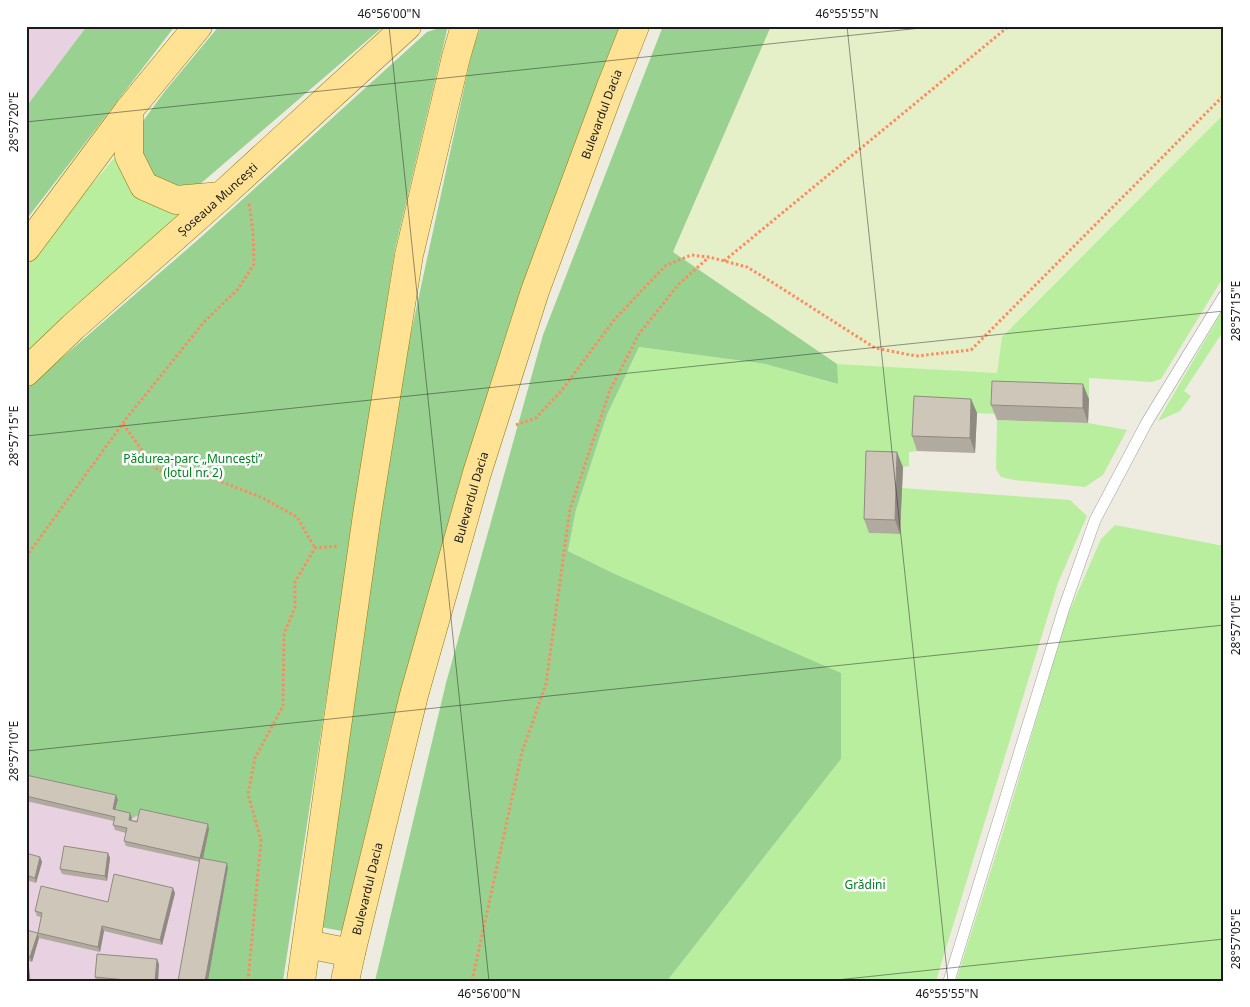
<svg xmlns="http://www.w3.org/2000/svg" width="1250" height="1007" font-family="'Noto Sans',sans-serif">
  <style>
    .industrial { fill: #e8d1e0 }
    .farmland { fill: #e6f0c8 }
    .grass { fill: #b9ee9f }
    .forest { fill: #99d290 }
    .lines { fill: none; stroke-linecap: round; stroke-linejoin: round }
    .lane-casing { stroke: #a2a2a2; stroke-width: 12 }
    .primary-casing { stroke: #937a00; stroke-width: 29 }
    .path { stroke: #ff8a60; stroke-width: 3; stroke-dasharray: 2.5 2.5; stroke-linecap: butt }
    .lane { stroke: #fff; stroke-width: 11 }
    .primary { stroke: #ffe294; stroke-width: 28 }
    .wall { fill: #b1aa9f }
    .shaded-wall { fill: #908b82 }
    .building { fill: #cec6b9; stroke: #908b82 }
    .ticks { fill: none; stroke: #1b1b1b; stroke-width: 1; stroke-opacity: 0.45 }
    .labels { text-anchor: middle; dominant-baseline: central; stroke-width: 5; stroke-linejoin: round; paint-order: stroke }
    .street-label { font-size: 12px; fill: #1b1b1b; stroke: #fff }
    .park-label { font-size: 12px; fill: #018221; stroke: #fff }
    .neatline { fill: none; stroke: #1b1b1b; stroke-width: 2 }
    .ticks-label { font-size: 12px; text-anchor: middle; fill: #1b1b1b }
  </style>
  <rect width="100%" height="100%" fill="#eeece0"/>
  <g class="industrial">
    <path d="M 26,26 L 87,26 L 26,107 Z"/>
    <path d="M 26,779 L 142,814 L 209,829 L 208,981 L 26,981 Z"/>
  </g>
  <path class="farmland" d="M 771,26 L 1224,26 L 1224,114 L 1002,337 L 997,373 L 837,364 L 673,252 Z"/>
  <g class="grass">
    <path d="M 1224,114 L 1224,276 L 1161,379 L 1152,382 L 1089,378 L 1089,399 L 997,414 L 919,411 L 918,451 L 909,452 L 909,466 L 903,467 L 869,533 L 900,534 L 902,488 L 1070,500 L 1087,516 L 1058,583 L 936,981 L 667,981 L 841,759 L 617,575 L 568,551 L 576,510 L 607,415 L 639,347 L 765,364 L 837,384 L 837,364 L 997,373 L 1002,337 Z"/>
    <path d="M 115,157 L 131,182 L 188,209 L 26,355 L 26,267 L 59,224 Z"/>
    <path d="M 1224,308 L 1224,330 L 1184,391 L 1191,396 L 1180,411 L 1158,421 Z"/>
    <path d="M 997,420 L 1088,423 L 1127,430 L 1103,475 L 1085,487 L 1076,486 L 1014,480 L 1001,477 L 996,469 Z"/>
    <path d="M 1115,525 L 1224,546 L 1224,981 L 956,981 L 1003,832 L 1066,619 L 1101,539 Z"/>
  </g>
  <g class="forest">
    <path d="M 87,26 L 175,26 L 26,220 L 26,107 Z"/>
    <path d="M 219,26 L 384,26 L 199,185 L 183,191 L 146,174 L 135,132 L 165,91 Z"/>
    <path d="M 445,26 L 448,26 L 395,249 L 283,981 L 208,981 L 228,868 L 202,863 L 142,814 L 132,818 L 114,814 L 118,801 L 26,779 L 26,389 L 200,238 L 427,32 Z"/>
    <path d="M 481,26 L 624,26 L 565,178 L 457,493 L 391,727 L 342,931 L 320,927 L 397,397 L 473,47 Z"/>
    <path d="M 663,26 L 771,26 L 673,252 L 837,364 L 838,384 L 765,364 L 639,347 L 607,415 L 576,510 L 568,551 L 617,575 L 841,673 L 841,759 L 667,981 L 375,981 L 446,683 L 543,335 Z"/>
  </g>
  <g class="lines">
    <defs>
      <path id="lane" d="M 949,981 L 1064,608 L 1095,520 L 1147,422 L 1224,296"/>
      <g id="primary">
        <path d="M 129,110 L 129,156 L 144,186 L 176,200 L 221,196"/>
        <path d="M 26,248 L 129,110 L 198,26"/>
        <path id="s1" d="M 26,372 L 73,327 L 221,196 L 407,26"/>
        <path d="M 307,944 L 351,953"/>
        <path d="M 301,981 L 367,515 L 409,255 L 456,57 L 465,26"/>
        <path id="s2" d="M 345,981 L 351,953 L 414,695 L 477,473 L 535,291 L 610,89 L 635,26"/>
      </g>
    </defs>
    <use href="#lane" class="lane-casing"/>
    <use href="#primary" class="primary-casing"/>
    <g class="path">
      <path d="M 724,261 L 1009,26"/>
      <path d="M 123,424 L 155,468 L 173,477 L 207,474 L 222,482 L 263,498 L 297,517 L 315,548"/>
      <path d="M 516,425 L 536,418 L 562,390 L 614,320 L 665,266 L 691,255 L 709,257 L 747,267 L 775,284 L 875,348 L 916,356 L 971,350 L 1224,95"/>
      <path d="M 26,557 L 126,419 L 204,322 L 238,289 L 254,264 L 253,232 L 249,202"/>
      <path d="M 248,981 L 261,840 L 248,794 L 255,758 L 283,706 L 284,634 L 295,607 L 295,582 L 315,548 L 339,546"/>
      <path d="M 472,981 L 522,752 L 546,684 L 570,509 L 610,390 L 639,334 L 679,284 L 709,257"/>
    </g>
    <use href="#lane" class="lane"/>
    <use href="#primary" class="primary"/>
  </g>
  <g class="wall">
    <path d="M 971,399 L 977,413 L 975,453 L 917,451 L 912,436 Z"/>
    <path d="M 1089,399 L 1088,423 L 997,420 L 991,405 Z"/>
    <path d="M 903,467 L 900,534 L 869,533 L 864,519 Z"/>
    <path d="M 26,775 L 118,800 L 115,809 L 132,818 L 131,820 L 209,829 L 203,858 L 228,868 L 208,981 L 178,981 L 200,862 L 126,846 L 124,841 L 126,833 L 115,830 L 113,825 L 114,821 L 26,801 Z"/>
    <path d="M 26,853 L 40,857 L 42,862 L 36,883 L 26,880 Z"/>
    <path d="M 108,853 L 110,858 L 107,881 L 62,874 L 60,869 Z"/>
    <path d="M 175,893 L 162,945 L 104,931 L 100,952 L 39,938 L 38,933 L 41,917 L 37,916 L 35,911 Z"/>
    <path d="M 26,930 L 39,938 L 32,962 L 26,960 Z"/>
    <path d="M 159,964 L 158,981 L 96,981 L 95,977 Z"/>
  </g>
  <g class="shaded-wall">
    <path d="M 1083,384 L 1089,399 L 1088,423 L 1083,408 Z"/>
    <path d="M 971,399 L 977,413 L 975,453 L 970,438 Z"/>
    <path d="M 897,452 L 903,467 L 900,534 L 895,520 Z"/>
    <path d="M 116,795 L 118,800 L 114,814 L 113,809 Z"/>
    <path d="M 130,813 L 132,818 L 130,825 L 129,820 Z"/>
    <path d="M 208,824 L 209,829 L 202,863 L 200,858 Z"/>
    <path d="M 108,853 L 110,858 L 107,881 L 105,876 Z"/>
    <path d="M 40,857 L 42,862 L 36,883 L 35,878 Z"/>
    <path d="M 227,863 L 228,868 L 208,981 L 205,981 Z"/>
    <path d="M 173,888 L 175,893 L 162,945 L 160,940 Z"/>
    <path d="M 102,926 L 104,931 L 100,952 L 98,947 Z"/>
    <path d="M 38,933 L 39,938 L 32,962 L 30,957 Z"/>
    <path d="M 157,959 L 159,964 L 158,981 L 155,981 Z"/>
  </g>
  <g class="building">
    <path d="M 992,381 L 1083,384 L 1083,408 L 991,405 Z"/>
    <path d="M 914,396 L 971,399 L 970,438 L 912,436 Z"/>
    <path d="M 866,451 L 897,452 L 895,520 L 864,519 Z"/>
    <path d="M 26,775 L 116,795 L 113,809 L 130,813 L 129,820 L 137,822 L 140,809 L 208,824 L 200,858 L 227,863 L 205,981 L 178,981 L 200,858 L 124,841 L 127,828 L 113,825 L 115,817 L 26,796 Z"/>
    <path d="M 64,846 L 108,853 L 105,876 L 60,869 Z"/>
    <path d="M 26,853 L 40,857 L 35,878 L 26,875 Z"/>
    <path d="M 114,874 L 173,888 L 160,940 L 102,926 L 98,947 L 38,933 L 42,913 L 35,911 L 41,886 L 108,902 Z"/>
    <path d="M 26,930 L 38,933 L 30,957 L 26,956 Z"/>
    <path d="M 97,954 L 157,959 L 155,981 L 137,981 L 95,977 Z"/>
  </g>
  <path class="ticks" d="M 389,26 L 489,981M 847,26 L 948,981M 26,122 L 940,26M 26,436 L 1224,311M 26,751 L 1224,625M 26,943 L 30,981M 827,981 L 1224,939"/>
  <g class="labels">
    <g class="street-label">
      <text stroke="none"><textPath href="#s2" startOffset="905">Bulevardul Dacia</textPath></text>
      <text stroke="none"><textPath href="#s1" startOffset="258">Șoseaua Muncești</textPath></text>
      <text stroke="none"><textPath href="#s2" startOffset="500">Bulevardul Dacia</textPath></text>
      <text stroke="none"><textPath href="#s2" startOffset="95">Bulevardul Dacia</textPath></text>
    </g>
    <g class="park-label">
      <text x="193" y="458">Pădurea-parc „Muncești”<tspan x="193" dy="14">(lotul nr. 2)</tspan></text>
      <text x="865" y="884">Grădini</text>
    </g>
  </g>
  <rect width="1250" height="1007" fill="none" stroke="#ffffff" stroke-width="55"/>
  <rect x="28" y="28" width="1194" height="952" class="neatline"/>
  <g class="ticks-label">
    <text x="389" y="18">46°56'00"N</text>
    <text x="847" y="18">46°55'55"N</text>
    <text transform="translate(14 122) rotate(-90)" y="4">28°57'20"E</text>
    <text transform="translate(1236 311) rotate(-90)" y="4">28°57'15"E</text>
    <text transform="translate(14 436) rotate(-90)" y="4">28°57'15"E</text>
    <text transform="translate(1236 625) rotate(-90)" y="4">28°57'10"E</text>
    <text transform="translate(14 751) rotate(-90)" y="4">28°57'10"E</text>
    <text transform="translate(1236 939) rotate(-90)" y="4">28°57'05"E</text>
    <text x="489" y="998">46°56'00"N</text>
    <text x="947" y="998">46°55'55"N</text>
  </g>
</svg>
